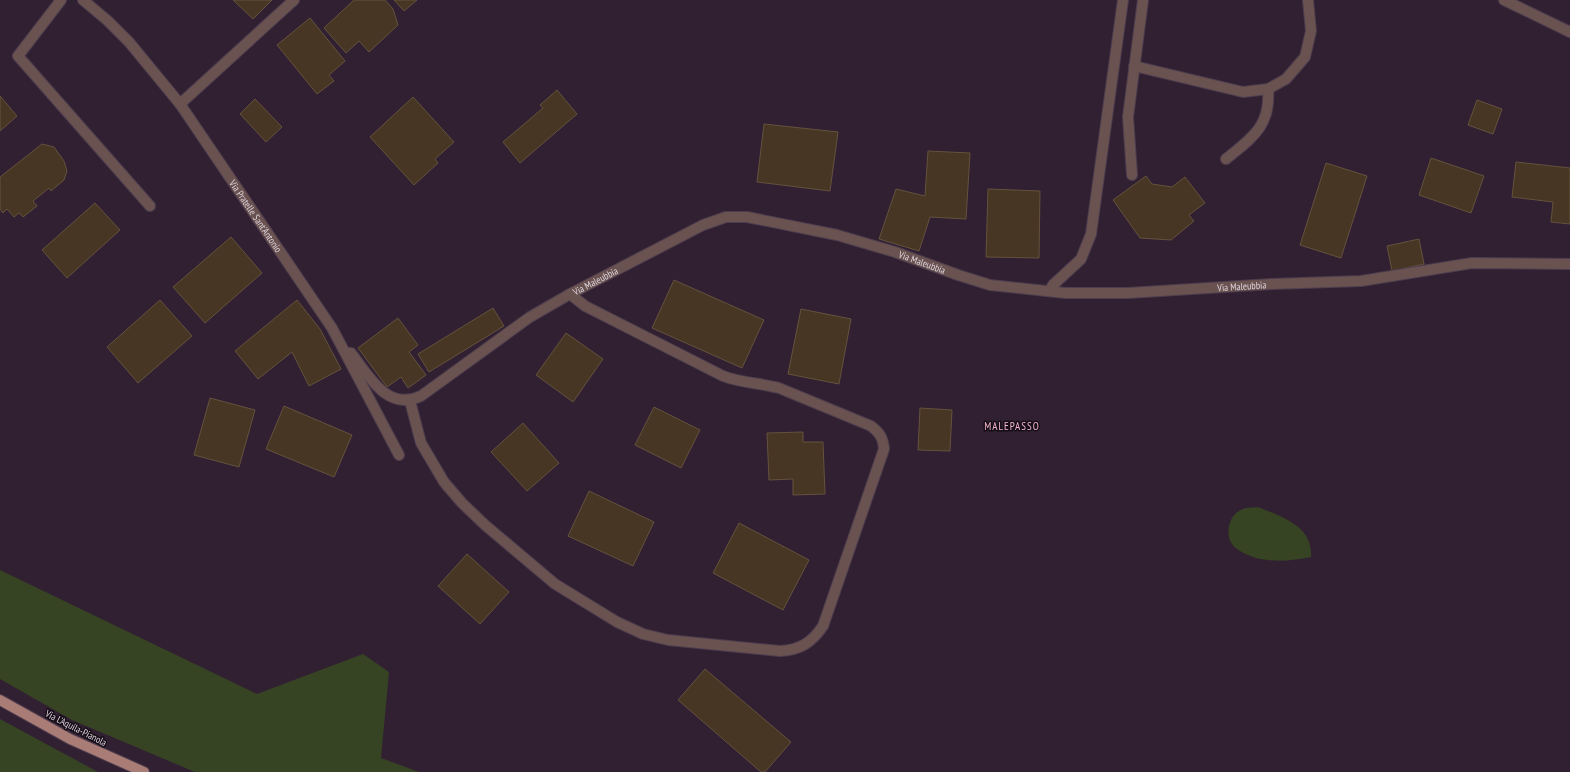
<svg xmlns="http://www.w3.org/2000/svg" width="1570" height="772" font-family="'PT Sans Narrow',sans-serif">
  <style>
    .green { fill: #374423 }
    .building { fill: #473623; stroke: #64523e }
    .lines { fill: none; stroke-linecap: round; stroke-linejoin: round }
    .lane-casing { stroke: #4d3d4e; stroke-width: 12 }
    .street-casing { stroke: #4d3d4e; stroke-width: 12 }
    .primary-casing { stroke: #4d3d4e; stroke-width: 12 }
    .lane { stroke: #69524f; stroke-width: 10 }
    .street { stroke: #69524f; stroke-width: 10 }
    .primary { stroke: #a97c75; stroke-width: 10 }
    .labels { text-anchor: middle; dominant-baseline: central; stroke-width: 3; stroke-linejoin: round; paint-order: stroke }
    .street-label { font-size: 10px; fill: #ded3de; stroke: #150d15 }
    .neighbourhood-label { font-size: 11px; letter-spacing: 1px; fill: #f7b7d1; stroke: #150d15 }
  </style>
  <rect width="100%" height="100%" fill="#312032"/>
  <g class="green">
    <path d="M 1258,507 C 1282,517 1313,526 1311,557 C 1287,562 1258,564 1237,549 C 1223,540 1227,514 1243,509 C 1247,507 1253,508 1258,507 Z"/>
    <path d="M 0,570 L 257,694 L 363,654 L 389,672 L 381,758 L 419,772 L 195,772 L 72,720 L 0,679 Z"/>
    <path d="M 0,719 L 98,772 L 0,772 Z"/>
  </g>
  <g class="building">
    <path d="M 233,0 L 272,0 L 253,19 Z"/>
    <path d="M 354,0 L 385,0 L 393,9 L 398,25 L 369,52 L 359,41 L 346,53 L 324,28 Z"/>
    <path d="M 394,0 L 417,0 L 404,11 Z"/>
    <path d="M 310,18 L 345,61 L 329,75 L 334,81 L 317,94 L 277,45 Z"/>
    <path d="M 557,90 L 577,114 L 520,163 L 503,142 L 543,108 L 540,105 Z"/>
    <path d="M 0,96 L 17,116 L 0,131 Z"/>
    <path d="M 413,97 L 454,142 L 435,159 L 438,163 L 414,185 L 370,137 Z"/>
    <path d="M 255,99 L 282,127 L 266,142 L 240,114 Z"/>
    <path d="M 1477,100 L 1502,109 L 1493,134 L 1468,125 Z"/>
    <path d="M 764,124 L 838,132 L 830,191 L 757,182 Z"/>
    <path d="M 42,144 L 54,147 L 64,161 L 67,171 L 64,180 L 51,191 L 49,188 L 33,201 L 37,206 L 23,217 L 19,213 L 14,217 L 7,209 L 3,213 L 0,209 L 0,177 Z"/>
    <path d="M 928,151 L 970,153 L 966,219 L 930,217 L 919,251 L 879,239 L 896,189 L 925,196 Z"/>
    <path d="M 1431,158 L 1484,176 L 1471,213 L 1419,195 Z"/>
    <path d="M 1516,162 L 1570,168 L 1570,224 L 1551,222 L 1553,202 L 1512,197 Z"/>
    <path d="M 1326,163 L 1367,176 L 1341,258 L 1300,245 Z"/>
    <path d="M 1146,176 L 1152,184 L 1172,187 L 1185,177 L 1205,203 L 1189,215 L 1194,221 L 1171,240 L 1140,238 L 1113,200 Z"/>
    <path d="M 988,189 L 1040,191 L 1039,258 L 986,257 Z"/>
    <path d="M 95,203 L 120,230 L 67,278 L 42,250 Z"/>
    <path d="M 231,237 L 262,273 L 205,323 L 173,287 Z"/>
    <path d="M 1419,239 L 1424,264 L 1392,271 L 1387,246 Z"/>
    <path d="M 674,280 L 764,320 L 742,368 L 652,328 Z"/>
    <path d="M 160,300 L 192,336 L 138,383 L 107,347 Z"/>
    <path d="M 297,300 L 320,329 L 341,369 L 309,386 L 292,352 L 258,379 L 235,351 Z"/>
    <path d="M 493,308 L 504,326 L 429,372 L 418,354 Z"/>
    <path d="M 801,309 L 851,319 L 839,384 L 788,374 Z"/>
    <path d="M 398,318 L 418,345 L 409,352 L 426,375 L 408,388 L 401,377 L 387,387 L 358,348 Z"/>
    <path d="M 566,333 L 603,359 L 573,402 L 536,375 Z"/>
    <path d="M 210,398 L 255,410 L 239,467 L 194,455 Z"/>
    <path d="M 284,406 L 352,435 L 334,477 L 266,449 Z"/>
    <path d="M 654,407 L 700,430 L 681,468 L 635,445 Z"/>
    <path d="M 920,408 L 952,410 L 950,451 L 918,450 Z"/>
    <path d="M 523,423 L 559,463 L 527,491 L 491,452 Z"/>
    <path d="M 803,432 L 803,442 L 823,442 L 825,494 L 793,495 L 793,479 L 769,480 L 767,433 Z"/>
    <path d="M 589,491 L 654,522 L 633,566 L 568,536 Z"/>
    <path d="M 739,523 L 809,560 L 783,610 L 713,573 Z"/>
    <path d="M 467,554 L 509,592 L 480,624 L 438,586 Z"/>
    <path d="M 705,669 L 791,742 L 765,772 L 761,772 L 678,700 Z"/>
  </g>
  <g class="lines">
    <defs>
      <g id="lane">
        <path d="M 61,0 L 18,56 L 150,206"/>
        <path d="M 1134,66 L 1243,92 L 1268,89 L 1286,79 L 1305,57 L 1311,31 L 1308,0"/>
        <path d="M 180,104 L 294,0"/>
        <path d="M 1226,159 C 1252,138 1271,126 1268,89"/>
        <path d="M 1132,175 L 1128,117 L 1143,0"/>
        <path d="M 1049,291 L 1053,285 L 1081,259 L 1091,234 L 1123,0"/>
        <path d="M 410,401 L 421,443 L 444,482 L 462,503 L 485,525 L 555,584 L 617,622 L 643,634 L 668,640 L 780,651 C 801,650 812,642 823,626 L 884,449 C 883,438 880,433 871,426 L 779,388 C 760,383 741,383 723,376 L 585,306 L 570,294"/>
      </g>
      <g id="street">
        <path id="s1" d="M 83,0 L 108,21 L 129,42 L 180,104 L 332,328 L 399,455"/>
        <path d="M 1504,0 L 1570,32"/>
        <path id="s2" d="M 346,353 L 351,353 C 369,376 387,412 421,396 L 530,317 L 570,294 L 703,225 L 726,217 L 747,217 L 837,235 L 895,252 L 958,275 L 990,285 L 1065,293 L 1128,293 L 1272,284 L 1361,281 L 1472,263 L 1570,264"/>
      </g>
      <path id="primary" d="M 0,700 L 70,739 L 144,772"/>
    </defs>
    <use href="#lane" class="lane-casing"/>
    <use href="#street" class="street-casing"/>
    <use href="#primary" class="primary-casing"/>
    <use href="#lane" class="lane"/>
    <use href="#street" class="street"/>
    <use href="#primary" class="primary"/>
  </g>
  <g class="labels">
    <g class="street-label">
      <text stroke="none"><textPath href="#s1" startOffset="278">Via Pratelle Sant'Antonio</textPath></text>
      <text stroke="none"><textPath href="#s2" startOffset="653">Via Maleubbia</textPath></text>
      <text stroke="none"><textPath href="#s2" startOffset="305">Via Maleubbia</textPath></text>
      <text stroke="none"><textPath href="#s2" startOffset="977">Via Maleubbia</textPath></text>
      <text transform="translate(76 728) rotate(27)">Via L'Aquila-Pianola</text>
    </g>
    <g class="neighbourhood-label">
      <text x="1012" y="426">MALEPASSO</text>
    </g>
  </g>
</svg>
